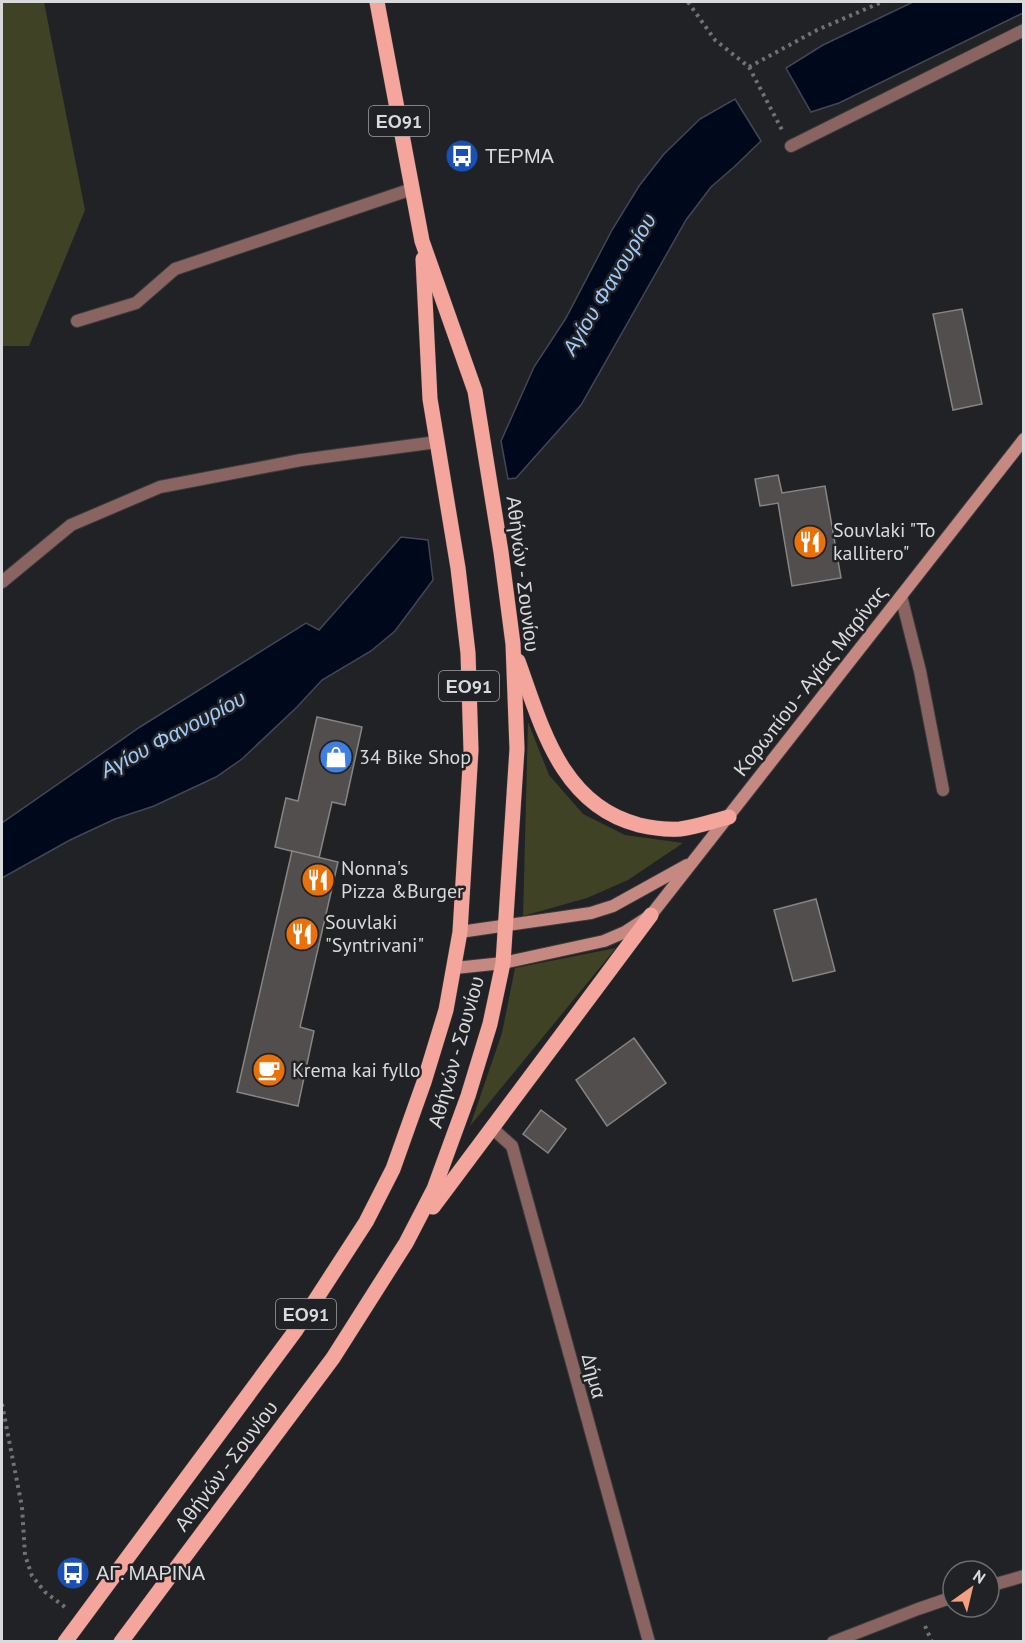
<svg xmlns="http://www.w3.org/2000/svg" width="1025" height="1643" font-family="'PT Sans',sans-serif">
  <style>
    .green { fill: #3f4224 }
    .water { fill: #00081c; stroke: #414755; stroke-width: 1.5 }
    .building { fill: #514e4d; stroke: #878482; stroke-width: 1.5 }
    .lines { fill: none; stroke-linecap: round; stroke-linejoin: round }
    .service-casing { stroke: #3b3c3e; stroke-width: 14 }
    .minor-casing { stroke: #3b3c3e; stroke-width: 14 }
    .secondary-casing { stroke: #3b3c3e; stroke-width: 14 }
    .primary-casing { stroke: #3b3c3e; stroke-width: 16 }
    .path { stroke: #717274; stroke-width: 4; stroke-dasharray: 3 4.5; stroke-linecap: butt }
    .service { stroke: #8a6460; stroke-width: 12 }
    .minor { stroke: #8a6460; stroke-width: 12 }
    .secondary { stroke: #c58982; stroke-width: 12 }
    .primary { stroke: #f4a69d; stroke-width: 15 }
    .labels { text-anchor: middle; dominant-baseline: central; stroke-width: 5; stroke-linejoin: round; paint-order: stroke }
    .shield { fill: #212225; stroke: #a2a3a4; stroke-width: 1.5 }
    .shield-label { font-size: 18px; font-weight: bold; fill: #d9dadb }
    .poi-label { font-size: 20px; fill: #d9dadb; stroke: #212225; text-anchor: start }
    .street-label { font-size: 20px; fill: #d9dadb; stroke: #212225 }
    .water-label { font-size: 21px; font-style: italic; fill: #a1cafa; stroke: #212225 }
  </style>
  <rect width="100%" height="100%" fill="#212225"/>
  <g class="green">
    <path d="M 2,2 L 44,2 L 85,210 L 29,346 L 2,346 Z"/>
    <path d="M 528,722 L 549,775 L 583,814 L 625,835 L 683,843 L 628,880 L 587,898 L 523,916 Z"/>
    <path d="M 616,948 L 470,1126 L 502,1033 L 515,968 Z"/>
  </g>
  <g class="water">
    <path d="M 913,2 L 1023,2 L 1023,13 L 839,103 L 811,112 L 786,68 L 823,45 Z"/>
    <path d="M 735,99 L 761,141 L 734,167 L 711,187 L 686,220 L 581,405 L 516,478 L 508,479 L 501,441 L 534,367 L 566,318 L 612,230 L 639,186 L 664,154 L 700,119 Z"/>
    <path d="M 401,537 L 428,540 L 433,580 L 395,631 L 371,651 L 322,680 L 297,707 L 242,759 L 216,777 L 154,806 L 115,819 L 70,840 L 2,878 L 2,823 L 140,727 L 306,623 L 319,630 Z"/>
  </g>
  <g class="building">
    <path d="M 962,309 L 982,404 L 953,410 L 933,314 Z"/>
    <path d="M 778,475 L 782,493 L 825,486 L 841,578 L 792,586 L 778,503 L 760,506 L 755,479 Z"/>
    <path d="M 317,717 L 362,727 L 345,805 L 332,802 L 319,858 L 275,847 L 286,798 L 298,801 Z"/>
    <path d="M 292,851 L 338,862 L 300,1027 L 314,1031 L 298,1106 L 237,1092 Z"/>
    <path d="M 816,899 L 835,971 L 793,981 L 774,910 Z"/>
    <path d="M 634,1038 L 666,1083 L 607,1126 L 576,1080 Z"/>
    <path d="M 541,1110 L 566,1129 L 548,1153 L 523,1134 Z"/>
  </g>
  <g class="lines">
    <defs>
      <g id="service">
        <path d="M 77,321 L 136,303 L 175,269 L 412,189"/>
        <path d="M 2,582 L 71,525 L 160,487 L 301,460 L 437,442"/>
        <path d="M 901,596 L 920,671 L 943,790"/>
      </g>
      <g id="minor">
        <path d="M 791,146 L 1024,30"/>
        <path d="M 492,1128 L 512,1146 L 649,1642"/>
        <path d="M 989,1586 L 1024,1576"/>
        <path d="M 833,1642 L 918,1609 L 953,1597"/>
      </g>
      <g id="secondary">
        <path d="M 460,932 L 591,913 L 613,906 L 687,865"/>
        <path d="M 455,968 L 503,963 L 604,941 L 625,932 L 651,915 L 1024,439"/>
      </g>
      <g id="primary">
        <path d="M 518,661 C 542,727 561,805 639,825 C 652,828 667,830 680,829 C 696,827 713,821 729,817"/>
        <path d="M 433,1207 L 651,915"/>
        <path d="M 65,1642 L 296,1330 L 366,1222 L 393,1169 L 424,1082 L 446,1010 L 460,932 L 471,750 L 468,653 L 458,568 L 430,399 L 423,259"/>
        <path d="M 121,1642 L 333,1358 L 406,1243 L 434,1189 L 468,1096 L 490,1024 L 503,963 L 517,749 L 513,644 L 501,552 L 475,391 L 422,241 L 377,2"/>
      </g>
    </defs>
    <use href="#service" class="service-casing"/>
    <use href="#minor" class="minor-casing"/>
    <use href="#secondary" class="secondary-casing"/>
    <use href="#primary" class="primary-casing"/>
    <g class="path">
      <path d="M 688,2 L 715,40 L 749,67 L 782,130"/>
      <path d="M 749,67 L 817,30 L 882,2"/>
      <path d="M 2,1404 L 22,1507 L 25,1555 L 32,1576 L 45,1592 L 65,1607"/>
      <path d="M 925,1626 L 932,1642"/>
    </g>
    <use href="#service" class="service"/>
    <use href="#minor" class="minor"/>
    <use href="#secondary" class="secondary"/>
    <use href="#primary" class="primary"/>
  </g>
  <defs>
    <symbol id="bus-disc" viewBox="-11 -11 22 22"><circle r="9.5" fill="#1a4fb4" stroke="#212225"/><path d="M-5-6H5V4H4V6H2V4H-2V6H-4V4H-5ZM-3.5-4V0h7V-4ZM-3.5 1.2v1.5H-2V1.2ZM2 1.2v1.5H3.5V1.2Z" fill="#fff"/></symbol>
    <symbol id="restaurant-disc" viewBox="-11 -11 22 22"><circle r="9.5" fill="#e8710a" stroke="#212225"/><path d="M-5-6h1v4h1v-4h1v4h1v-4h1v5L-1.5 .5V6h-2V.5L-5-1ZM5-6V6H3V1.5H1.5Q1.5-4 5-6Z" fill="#fff"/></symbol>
    <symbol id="shop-disc" viewBox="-11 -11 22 22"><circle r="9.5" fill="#3f7fe0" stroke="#212225"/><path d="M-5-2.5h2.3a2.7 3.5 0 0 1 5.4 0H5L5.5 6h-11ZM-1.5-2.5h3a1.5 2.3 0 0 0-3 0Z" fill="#fff"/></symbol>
    <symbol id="cafe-disc" viewBox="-11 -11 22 22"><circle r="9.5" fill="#e8710a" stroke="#212225"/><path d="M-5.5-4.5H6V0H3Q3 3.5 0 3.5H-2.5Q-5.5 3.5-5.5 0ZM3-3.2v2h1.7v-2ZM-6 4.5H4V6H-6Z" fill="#fff"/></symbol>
  </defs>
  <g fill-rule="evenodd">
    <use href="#bus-disc" x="443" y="137" width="38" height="38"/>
    <use href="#restaurant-disc" x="791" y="523" width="38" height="38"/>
    <use href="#shop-disc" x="317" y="738" width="38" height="38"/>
    <use href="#restaurant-disc" x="299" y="861" width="38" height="38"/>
    <use href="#restaurant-disc" x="283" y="915" width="38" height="38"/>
    <use href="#cafe-disc" x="250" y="1051" width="38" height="38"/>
    <use href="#bus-disc" x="54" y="1554" width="38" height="38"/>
  </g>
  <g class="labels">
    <g class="shield">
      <rect x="369" y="106" width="60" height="30" rx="4.5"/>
      <rect x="439" y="671" width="60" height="30" rx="4.5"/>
      <rect x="276" y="1299" width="60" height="30" rx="4.5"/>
    </g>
    <g class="shield-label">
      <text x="399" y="121">ΕΟ91</text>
      <text x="469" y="686">ΕΟ91</text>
      <text x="306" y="1314">ΕΟ91</text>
    </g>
    <g class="poi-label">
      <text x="485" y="156">ΤΕΡΜΑ</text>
      <text x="833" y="530">Souvlaki "To<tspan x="833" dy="23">kallitero"</tspan></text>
      <text x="359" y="757">34 Bike Shop</text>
      <text x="341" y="868">Nonna's<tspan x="341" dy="23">Pizza &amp;Burger</tspan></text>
      <text x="325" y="922">Souvlaki<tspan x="325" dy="23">"Syntrivani"</tspan></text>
      <text x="292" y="1070">Krema kai fyllo</text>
      <text x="96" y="1573">ΑΓ. ΜΑΡΙΝΑ</text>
    </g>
    <g class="street-label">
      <text transform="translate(523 574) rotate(83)">Αθήνών - Σουνίου</text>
      <text transform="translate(810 681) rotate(-52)">Κορωπίου - Αγίας Μαρίνας</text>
      <text transform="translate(456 1052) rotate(-74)">Αθήνών - Σουνίου</text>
      <text transform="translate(594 1376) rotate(75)">Δήμα</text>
      <text transform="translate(226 1466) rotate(-53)">Αθήνών - Σουνίου</text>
    </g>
    <g class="water-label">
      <text transform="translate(609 284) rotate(-59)">Αγίου Φανουρίου</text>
      <text transform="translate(173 734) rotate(-28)">Αγίου Φανουρίου</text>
    </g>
  </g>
  <rect width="1025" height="1643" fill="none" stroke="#d9dadb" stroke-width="6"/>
  <g transform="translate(971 1589) rotate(34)"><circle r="28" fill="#212225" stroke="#6b6c6e" stroke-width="1.5"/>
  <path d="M0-4.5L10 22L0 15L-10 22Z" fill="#f3a081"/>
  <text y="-9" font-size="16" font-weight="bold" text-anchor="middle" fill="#d9dadb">N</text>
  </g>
</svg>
